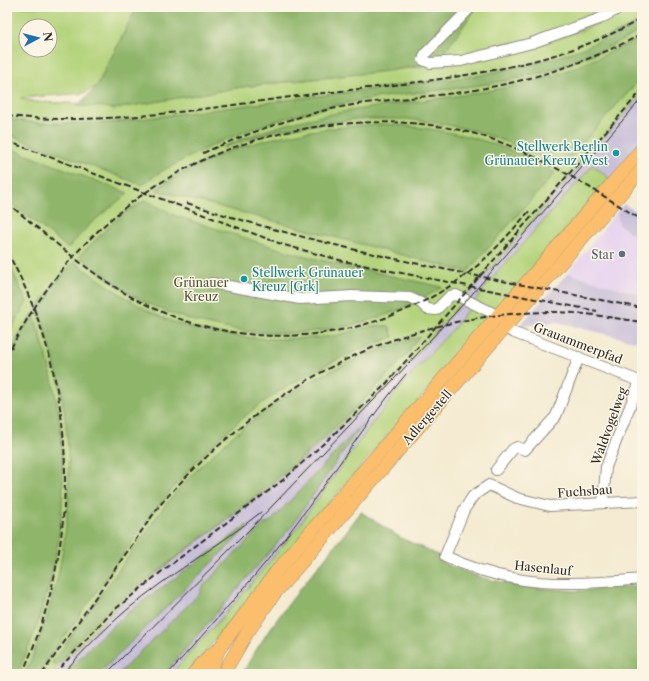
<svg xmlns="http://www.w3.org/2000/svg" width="649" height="681" font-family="'Libre Caslon Text',serif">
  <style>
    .built { fill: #e6d2f0 }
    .industrial { fill: #c8bfd8 }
    .green { fill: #b4d37b; stroke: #707f53; fill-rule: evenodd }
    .forest { fill: #8fb56b; stroke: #5d704b }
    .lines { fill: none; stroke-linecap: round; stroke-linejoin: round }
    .stream { stroke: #5fc5dc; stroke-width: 2 }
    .minor-casing { stroke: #908b7e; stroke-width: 12 }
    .major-casing { stroke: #908b7e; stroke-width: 14 }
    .minor { stroke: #fff; stroke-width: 10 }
    .major { stroke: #fabe6d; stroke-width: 13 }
    .tram { stroke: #2b2b2b; stroke-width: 1 }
    .rail { stroke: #2b2b2b; stroke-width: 2; stroke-dasharray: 6 3; stroke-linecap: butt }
    .culture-dot { fill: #0f9aa8; stroke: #fcf5e5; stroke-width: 1.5 }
    .service-dot { fill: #5c6f8a; stroke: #fcf5e5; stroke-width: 1.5 }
    .labels { text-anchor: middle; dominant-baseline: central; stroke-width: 3; stroke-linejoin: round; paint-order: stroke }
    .culture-label { font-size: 12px; fill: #0d838f; stroke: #fcf5e5; text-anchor: end }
    .service-label { font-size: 12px; fill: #4e5e75; stroke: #fcf5e5; text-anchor: end }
    .park-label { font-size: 12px; fill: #4d553f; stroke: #fcf5e5 }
    .street-label { font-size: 12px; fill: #2b2b2b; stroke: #fcf5e5 }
  </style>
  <rect width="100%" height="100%" fill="#fcf5e5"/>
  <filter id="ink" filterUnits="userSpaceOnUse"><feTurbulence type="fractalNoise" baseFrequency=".025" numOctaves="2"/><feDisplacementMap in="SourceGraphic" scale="8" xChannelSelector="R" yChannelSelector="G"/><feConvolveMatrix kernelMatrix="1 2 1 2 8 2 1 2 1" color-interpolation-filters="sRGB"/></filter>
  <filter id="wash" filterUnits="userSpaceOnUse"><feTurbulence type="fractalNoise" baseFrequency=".012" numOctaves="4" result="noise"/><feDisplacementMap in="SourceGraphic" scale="16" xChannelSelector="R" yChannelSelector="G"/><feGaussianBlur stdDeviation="0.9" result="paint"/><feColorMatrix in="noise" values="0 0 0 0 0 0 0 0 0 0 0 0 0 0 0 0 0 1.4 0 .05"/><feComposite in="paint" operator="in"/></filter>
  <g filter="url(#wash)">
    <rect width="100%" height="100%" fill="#f4ebd2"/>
    <path class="built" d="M 617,212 L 620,226 L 642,240 L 642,287 L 638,294 L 568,273 Z"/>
    <g class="industrial">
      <path d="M 642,77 L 642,141 L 610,179 L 593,165 L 494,276 L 453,329 L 415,370 L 371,425 L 294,532 L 235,603 L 171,674 L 164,674 L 292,526 L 361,426 L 272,520 L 263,525 L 202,587 L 200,593 L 118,674 L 99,674 L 248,527 L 246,525 L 130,611 L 96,641 L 64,674 L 38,674 Z"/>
      <path d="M 624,204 L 642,215 L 642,240 L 619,225 L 617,212 Z"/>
      <path d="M 568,273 L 642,295 L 642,343 L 557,322 L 519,326 Z"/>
    </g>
    <g class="green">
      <path d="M 7,7 L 137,7 L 97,86 L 84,93 L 20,98 L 37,102 L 92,104 L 472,61 C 530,49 579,35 632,8 L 566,35 L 436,63 L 477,7 L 642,7 L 642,94 L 390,385 L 335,430 L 267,490 L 176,558 L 123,601 L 51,674 L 7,674 L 7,96 L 11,96 L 11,71 L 7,70 ZM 26,26 L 50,26 L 50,50 L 26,50 Z"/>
      <path d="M 593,165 L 610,179 L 260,583 L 188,674 L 171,674 L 235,603 L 294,532 L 371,425 L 415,370 L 453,329 L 494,276 Z"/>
    </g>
    <g class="forest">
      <path d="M 137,7 L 477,7 L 436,63 L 387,71 L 248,86 L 114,109 L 105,107 L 77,106 L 97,86 Z"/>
      <path d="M 642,21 L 642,30 C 611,47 577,63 542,73 C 485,88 427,90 369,99 C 310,109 252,125 199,152 C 179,162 159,171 142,185 L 7,134 L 7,119 L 40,123 L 108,123 L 481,75 L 555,58 L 588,46 Z"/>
      <path d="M 642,37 L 642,77 L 562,166 L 504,141 L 476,131 L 438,123 L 408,119 L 356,119 L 277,130 L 223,148 L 223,147 C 322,102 425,107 527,83 C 567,73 605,55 642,37 Z"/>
      <path d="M 385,124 C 448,129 501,140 555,173 L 467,272 L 156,190 C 171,177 189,169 206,161 C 263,135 323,127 385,124 Z"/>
      <path d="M 7,147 L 9,148 L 128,193 L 90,224 L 68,248 L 7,200 Z"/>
      <path d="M 145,200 L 176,216 L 286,251 L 337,264 L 442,287 C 355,343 242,347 149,304 C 123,292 101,273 79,256 L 121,215 Z"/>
      <path d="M 7,260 L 27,302 L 7,336 Z"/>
      <path d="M 74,262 C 106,284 139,310 176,323 C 217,336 262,341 305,338 C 316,338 328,337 338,335 C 355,331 371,324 389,326 L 393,337 C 340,356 288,381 244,417 C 187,463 147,520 105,580 C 83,611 60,642 38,674 L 25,674 C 78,557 84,429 37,309 L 49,291 Z"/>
      <path d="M 33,314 C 78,437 72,556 17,674 L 7,674 L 7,363 L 18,337 Z"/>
      <path d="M 420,337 L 410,348 L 411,350 L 362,402 L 299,460 L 238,511 L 119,600 L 86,632 L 56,666 L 52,663 L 163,508 C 228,427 319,363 420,337 Z"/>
      <path d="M 363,423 L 292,526 L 164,674 L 118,674 L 200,593 L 202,587 L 263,525 L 272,520 Z"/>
      <path d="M 361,512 L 401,538 L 438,555 L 445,564 L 483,578 L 518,586 L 577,591 L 642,585 L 642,674 L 242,674 C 274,615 321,566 361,512 Z"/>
      <path d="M 247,525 L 248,527 L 99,674 L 64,674 L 96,641 L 130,611 Z"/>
    </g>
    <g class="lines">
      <path class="stream" d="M 7,40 L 9,68 L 7,88"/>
    </g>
  </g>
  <g filter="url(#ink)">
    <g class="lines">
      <defs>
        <g id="minor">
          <path d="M 471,7 L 425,54 L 423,60 L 430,63 L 461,61 L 532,43 L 599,19 L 622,7"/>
          <path d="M 212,283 L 300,299 L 352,296 L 410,298 L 421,303 L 427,309 L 436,310 L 450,296 L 456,295 L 497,315"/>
          <path d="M 505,327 L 512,332 L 642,382"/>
          <path d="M 496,470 L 513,449 L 517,447 L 525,450 L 556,416 L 579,357"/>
          <path d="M 642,501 L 550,506 L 517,498 L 489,485 L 473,496 L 464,510 L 445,556 C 512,588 569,586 642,579"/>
          <path d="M 603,503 L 606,467 L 640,381"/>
        </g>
        <g id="major">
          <path d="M 193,674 L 209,656 L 219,649 L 276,572 L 642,149"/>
          <path d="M 209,674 L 219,649"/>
          <path d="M 223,674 L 247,633 L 274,594 L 642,169"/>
        </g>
      </defs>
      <use href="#minor" class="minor-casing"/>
      <use href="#major" class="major-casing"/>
      <use href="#minor" class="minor"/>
      <use href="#major" class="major"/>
      <g class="tram">
        <path d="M 62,674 C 83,651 104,629 128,609 C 169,574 218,547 261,512"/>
        <path d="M 106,674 L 252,527 L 396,377 L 466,301 L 642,98"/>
        <path d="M 168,674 C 212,624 258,575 298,521 C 335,472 367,421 406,374"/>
      </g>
      <g class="rail">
        <path d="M 7,116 C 105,126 202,109 298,96 C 410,82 543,76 642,18"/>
        <path d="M 7,141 L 284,245 L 343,261 L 386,270 L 597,311"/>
        <path d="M 203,153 C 239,137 276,123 314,113 C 360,101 408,99 455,93 C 521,84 583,65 642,34"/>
        <path d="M 7,203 C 50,237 92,277 141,302 C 242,355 370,345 463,277 C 489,258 510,233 531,209"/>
        <path d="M 187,203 C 335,252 489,278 642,308"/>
        <path d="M 7,252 C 80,381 83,540 22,674"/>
        <path d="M 7,356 C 73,222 190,138 340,124 C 387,120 434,122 479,135 C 539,153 589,187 642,220"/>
        <path d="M 42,674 L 159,506 C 262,389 392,313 552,312 C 582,312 612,318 642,322"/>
        <path d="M 54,674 L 113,611 L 161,572 L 283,480 L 331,437 L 385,385 L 642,90"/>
      </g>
    </g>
  </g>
  <g class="culture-dot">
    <circle cx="616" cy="153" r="4"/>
    <circle cx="244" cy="279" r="4"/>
  </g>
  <circle class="service-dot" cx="622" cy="254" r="4"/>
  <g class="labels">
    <g class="culture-label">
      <text x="608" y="146">Stellwerk Berlin<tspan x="608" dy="14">Grünauer Kreuz West</tspan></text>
      <text x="252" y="272" text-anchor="start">Stellwerk Grünauer<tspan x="252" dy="14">Kreuz [Grk]</tspan></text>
    </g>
    <g class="service-label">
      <text x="614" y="254">Star</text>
    </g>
    <g class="park-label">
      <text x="201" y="282">Grünauer<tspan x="201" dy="14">Kreuz</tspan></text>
    </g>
    <g class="street-label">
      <text transform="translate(578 343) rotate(21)">Grauammerpfad</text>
      <text transform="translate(427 417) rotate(-49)">Adlergestell</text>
      <text transform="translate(609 426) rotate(-70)">Waldvogelweg</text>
      <text transform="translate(585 491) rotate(-4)">Fuchsbau</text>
      <text transform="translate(543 568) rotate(6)">Hasenlauf</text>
    </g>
  </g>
  <rect width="649" height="681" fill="none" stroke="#fcf5e5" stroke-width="24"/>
  <g transform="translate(38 38) rotate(83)"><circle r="19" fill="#fcf5e5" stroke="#a8a49b"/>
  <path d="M0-3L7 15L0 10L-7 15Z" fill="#1f6fb2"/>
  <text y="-6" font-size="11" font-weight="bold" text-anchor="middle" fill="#2b2b2b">N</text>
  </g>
</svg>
